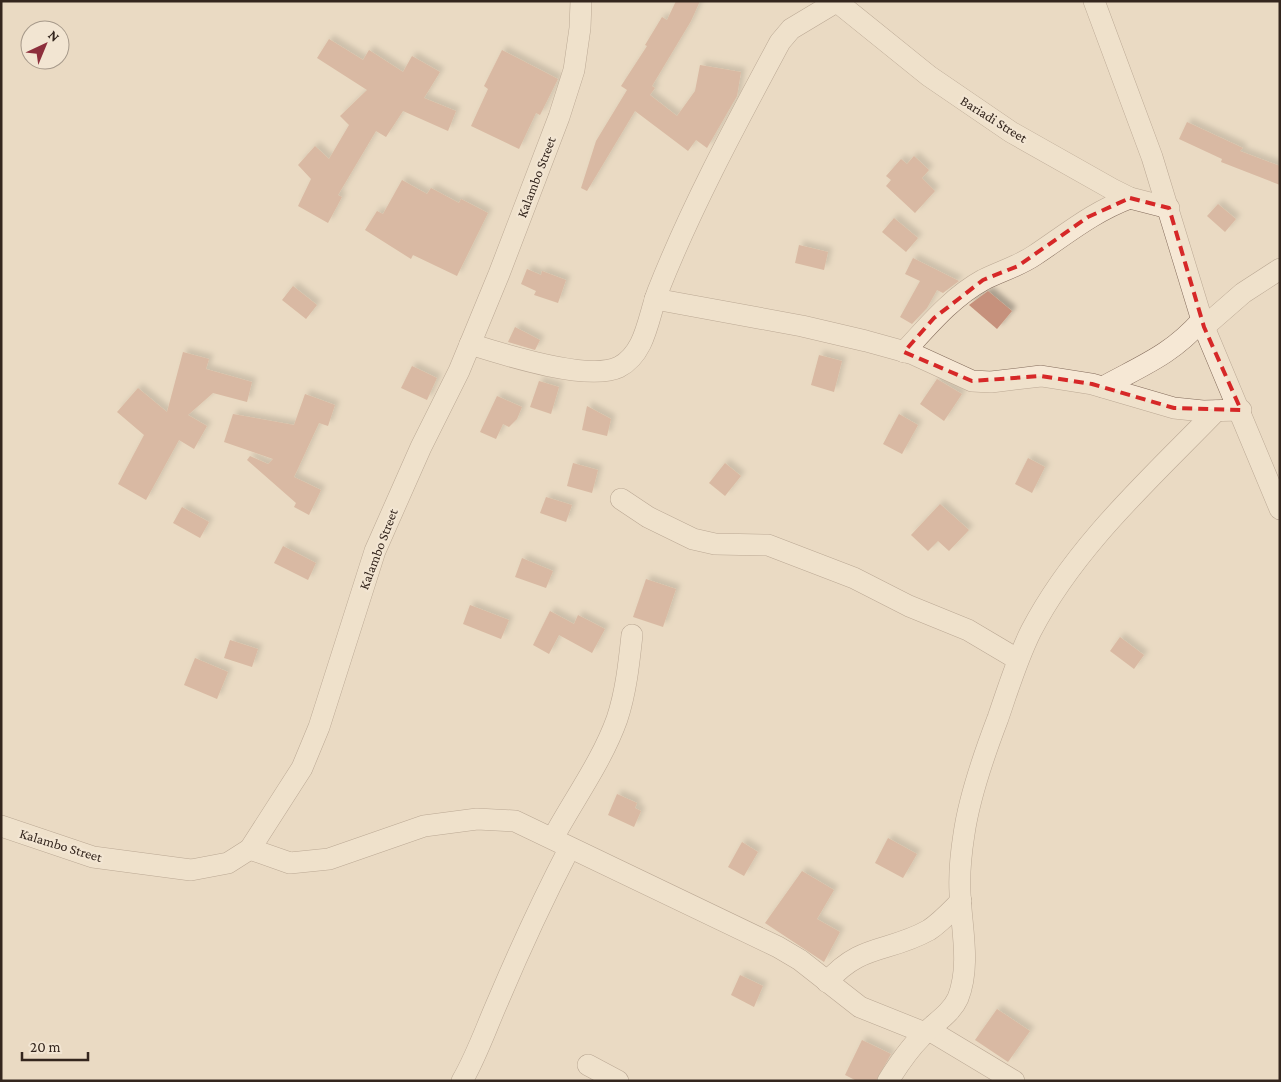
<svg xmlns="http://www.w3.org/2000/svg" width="1281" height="1082" font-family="'Crimson Pro',serif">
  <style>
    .building { fill: #c6917b; filter: url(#shadow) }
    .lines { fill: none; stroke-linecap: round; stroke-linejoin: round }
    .street-casing { stroke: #836b5b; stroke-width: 22 }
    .street { stroke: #f6e8d5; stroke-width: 21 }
    .marked { fill: none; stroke: #d62828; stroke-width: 4; stroke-dasharray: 10 6; stroke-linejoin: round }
    .labels { text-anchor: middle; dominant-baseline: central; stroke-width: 4.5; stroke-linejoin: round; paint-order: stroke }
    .street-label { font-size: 14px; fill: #34261e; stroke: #f2e5d2 }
  </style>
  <defs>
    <filter id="shadow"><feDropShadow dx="4.5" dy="-4.5" stdDeviation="2.5" flood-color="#0004"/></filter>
  </defs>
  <rect width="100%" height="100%" fill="#eadac3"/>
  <g class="building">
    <path d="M 676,1 L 700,1 L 691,21 L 652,86 L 655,88 L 650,95 L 677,116 L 695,91 L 700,65 L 741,72 L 737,96 L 707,148 L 696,140 L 688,151 L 635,111 L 587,191 L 581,188 L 596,141 L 627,90 L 621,86 L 647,46 L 645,45 L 662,17 L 667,20 Z"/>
    <path d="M 329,39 L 363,60 L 369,50 L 403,72 L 412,56 L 440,72 L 424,98 L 456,111 L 448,131 L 403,111 L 386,137 L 376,131 L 338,195 L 342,197 L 328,223 L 298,206 L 311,179 L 298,165 L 315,146 L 329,159 L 349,125 L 340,116 L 367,90 L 317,58 Z"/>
    <path d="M 502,50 L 558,79 L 540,115 L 536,113 L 519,149 L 471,126 L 488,89 L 484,86 Z"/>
    <path d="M 1187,122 L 1243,148 L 1240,151 L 1280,166 L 1280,185 L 1221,162 L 1222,159 L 1179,139 Z"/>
    <path d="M 914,156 L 929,170 L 922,178 L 935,191 L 915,213 L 886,186 L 891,180 L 886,176 L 901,159 L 907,164 Z"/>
    <path d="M 402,180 L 427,194 L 431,188 L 459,203 L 461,199 L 488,213 L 457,276 L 413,255 L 411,259 L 365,230 L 377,211 L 383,214 Z"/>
    <path d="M 1218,204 L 1236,219 L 1225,232 L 1207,216 Z"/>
    <path d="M 894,218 L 918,238 L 906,252 L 882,232 Z"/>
    <path d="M 799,245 L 828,252 L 824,270 L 795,263 Z"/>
    <path d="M 913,258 L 959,281 L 943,293 L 937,290 L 927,308 L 912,324 L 900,317 L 920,281 L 905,274 Z"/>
    <path d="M 527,269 L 541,275 L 542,271 L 566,280 L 558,303 L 534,295 L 536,291 L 521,284 Z"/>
    <path d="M 293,286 L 317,305 L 306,319 L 282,300 Z"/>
    <path d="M 988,291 L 1012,311 L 997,329 L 969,305 Z"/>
    <path d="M 515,327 L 540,340 L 535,350 L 508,342 Z"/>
    <path d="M 183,352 L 209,359 L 206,369 L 252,382 L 247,402 L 213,393 L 188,415 L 207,426 L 194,449 L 179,440 L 146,500 L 118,484 L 144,435 L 117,412 L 138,388 L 167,412 Z"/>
    <path d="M 819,355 L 842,361 L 834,392 L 811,385 Z"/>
    <path d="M 412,366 L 437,378 L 427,400 L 401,388 Z"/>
    <path d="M 937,379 L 962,394 L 944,421 L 920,404 Z"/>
    <path d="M 539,381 L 559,387 L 551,414 L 530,407 Z"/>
    <path d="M 305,394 L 335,405 L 328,426 L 319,423 L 294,477 L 321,490 L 309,515 L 294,507 L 296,503 L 247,460 L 250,456 L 268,464 L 273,459 L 224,442 L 233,414 L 294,425 Z"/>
    <path d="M 497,396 L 522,407 L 517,419 L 509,427 L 503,424 L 496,439 L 480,432 Z"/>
    <path d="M 587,406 L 611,419 L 607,436 L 582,430 Z"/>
    <path d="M 899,414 L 918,425 L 902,454 L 883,444 Z"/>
    <path d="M 1028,458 L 1045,467 L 1032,493 L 1015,484 Z"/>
    <path d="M 573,463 L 598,470 L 592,493 L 567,486 Z"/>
    <path d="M 725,463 L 741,476 L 725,496 L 709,483 Z"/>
    <path d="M 546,497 L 572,505 L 566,522 L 540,513 Z"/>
    <path d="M 940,504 L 969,530 L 949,551 L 938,541 L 928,551 L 911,535 Z"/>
    <path d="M 182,507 L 209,522 L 200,538 L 173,523 Z"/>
    <path d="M 283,546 L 316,563 L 308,580 L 274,563 Z"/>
    <path d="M 522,558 L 553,571 L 546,588 L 515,577 Z"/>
    <path d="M 646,579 L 676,589 L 663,627 L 633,617 Z"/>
    <path d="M 470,605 L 509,620 L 501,639 L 463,624 Z"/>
    <path d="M 550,611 L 574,624 L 578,615 L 605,629 L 592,653 L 559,635 L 549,654 L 533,645 Z"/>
    <path d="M 1120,637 L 1144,655 L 1134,669 L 1110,651 Z"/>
    <path d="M 230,640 L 258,649 L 252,667 L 224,658 Z"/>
    <path d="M 195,658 L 228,672 L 217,699 L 184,685 Z"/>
    <path d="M 617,794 L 637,803 L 635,808 L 641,811 L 634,827 L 608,815 Z"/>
    <path d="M 888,838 L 917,854 L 903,878 L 875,863 Z"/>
    <path d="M 742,842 L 758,852 L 744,876 L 728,867 Z"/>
    <path d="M 802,871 L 834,890 L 817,919 L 840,932 L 824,962 L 765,923 Z"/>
    <path d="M 740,975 L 763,986 L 754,1007 L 731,995 Z"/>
    <path d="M 997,1009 L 1030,1031 L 1008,1062 L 975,1040 Z"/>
    <path d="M 862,1040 L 891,1054 L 876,1081 L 857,1081 L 845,1075 Z"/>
  </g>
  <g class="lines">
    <defs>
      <g id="street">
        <path d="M 836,1 L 929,76 L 1011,132 L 1112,189 L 1130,198 L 1169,208"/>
        <path d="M 1094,1 L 1152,157 L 1204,327 L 1280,509"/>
        <path d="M 655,299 L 802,326 L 866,341 L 913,354 L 972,381 L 991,382 L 1041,376 L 1092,384 L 1174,408 L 1203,411 L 1241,410"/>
        <path d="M 1204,327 L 1243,293 L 1280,269"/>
        <path d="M 470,344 C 502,354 588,382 619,367 C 646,353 648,317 658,291 C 692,205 736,124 780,42 L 791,29 L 836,2"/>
        <path d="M 904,352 C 928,326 952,297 983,280 C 1001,271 1019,266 1035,255 C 1068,233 1093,212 1130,198"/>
        <path d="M 1103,387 C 1143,365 1171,355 1202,320"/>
        <path d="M 621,499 L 648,517 L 693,539 L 715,544 L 768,545 L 854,578 L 909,606 L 968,630 L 1017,659"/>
        <path d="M 1,826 L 93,857 L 191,870 L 228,863 L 250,849 L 302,768 L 319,727 L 375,551 L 421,447 L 459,371 L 499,274 L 559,117 L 574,70 L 580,28 L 581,1"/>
        <path d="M 553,838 C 574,799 602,761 617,719 C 626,692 629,663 632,635"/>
        <path d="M 250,849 L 290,863 L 329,859 L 424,826 L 477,819 L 515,821 L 778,947 L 800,960 L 860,1007 L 925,1033"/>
        <path d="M 827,982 C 861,943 888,953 929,930 C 941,922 951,911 961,901"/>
        <path d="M 929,1030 L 1014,1081"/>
        <path d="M 588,1065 L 618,1081"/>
        <path d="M 462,1081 C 477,1055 486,1028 498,1001 C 520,949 543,899 569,849"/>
        <path d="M 888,1081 C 898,1065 908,1050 921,1037 C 933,1024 951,1014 958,998 C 971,965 961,926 960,893 C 959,874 961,853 964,834 C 969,799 985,752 998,718 C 1008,689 1017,659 1031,631 C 1075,546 1150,479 1216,411"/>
      </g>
    </defs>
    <use href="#street" class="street-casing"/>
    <use href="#street" class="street"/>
  </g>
  <path d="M0 0H1281V1082H0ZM 1130,198 L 1169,208 L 1204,327 L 1241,410 L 1174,408 L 1092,384 L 1041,376 L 972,381 L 904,352 L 934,318 L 983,280 L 1018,266 L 1088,217 Z" fill="#eadac3" fill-opacity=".55" fill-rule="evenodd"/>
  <path class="marked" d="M 1130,198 L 1169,208 L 1204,327 L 1241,410 L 1174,408 L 1092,384 L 1041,376 L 972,381 L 904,352 L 934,318 L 983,280 L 1018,266 L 1088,217 Z"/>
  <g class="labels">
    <g class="street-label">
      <text transform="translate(994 119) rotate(32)">Bariadi Street</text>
      <text transform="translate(536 177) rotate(-69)">Kalambo Street</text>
      <text transform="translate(378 549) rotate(-69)">Kalambo Street</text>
      <text transform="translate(61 845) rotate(17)">Kalambo Street</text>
    </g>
  </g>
  <rect width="1281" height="1082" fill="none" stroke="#34261e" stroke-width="5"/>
  <g transform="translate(45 45) rotate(44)"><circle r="24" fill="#f2e5d2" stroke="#a6998a"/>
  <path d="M0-4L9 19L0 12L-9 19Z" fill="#8d2f3c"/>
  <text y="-8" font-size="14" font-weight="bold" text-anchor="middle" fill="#34261e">N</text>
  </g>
  <path d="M22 1052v8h66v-8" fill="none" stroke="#34261e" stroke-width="2.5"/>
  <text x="30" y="1052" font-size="15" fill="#34261e" stroke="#f2e5d2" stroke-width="4" paint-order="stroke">20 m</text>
</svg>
